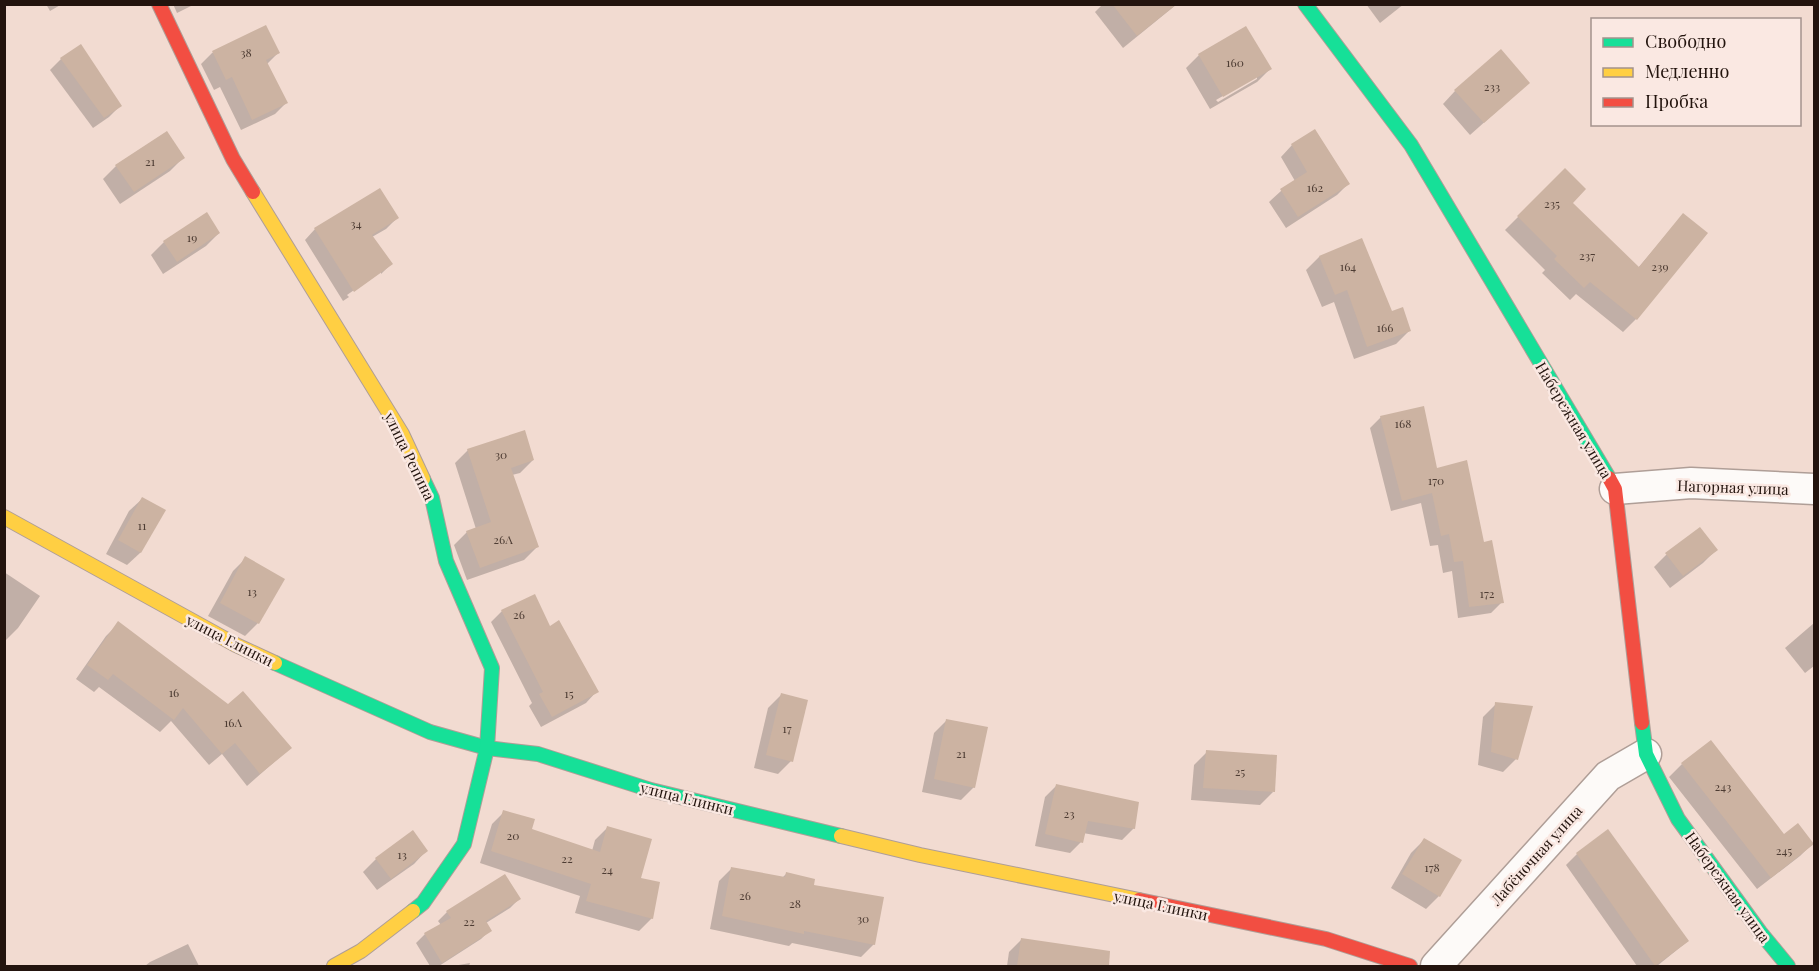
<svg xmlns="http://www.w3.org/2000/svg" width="1819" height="971" font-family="'Playfair Display',serif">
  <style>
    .shadow { fill: #0003; fill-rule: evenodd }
    .building { fill: #ccb3a2 }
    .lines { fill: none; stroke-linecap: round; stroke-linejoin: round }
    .street-casing { stroke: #af9e97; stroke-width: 33 }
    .fast-casing { stroke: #af9e97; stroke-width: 16 }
    .slow-casing { stroke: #af9e97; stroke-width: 16 }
    .jam-casing { stroke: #af9e97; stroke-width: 16 }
    .street { stroke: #fdfaf8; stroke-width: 30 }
    .fast { stroke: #16e098; stroke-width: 14 }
    .slow { stroke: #ffcf43; stroke-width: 14 }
    .jam { stroke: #f24e42; stroke-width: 14 }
    .labels { text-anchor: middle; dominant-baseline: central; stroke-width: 5; stroke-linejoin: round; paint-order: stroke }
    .number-label { font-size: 12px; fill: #4d3c33 }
    .street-label { font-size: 15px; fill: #23140e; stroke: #fae8e2 }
  </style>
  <rect width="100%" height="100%" fill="#f2dbd1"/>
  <g class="shadow">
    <path d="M 46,4 L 62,4 L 50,11 Z"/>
    <path d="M 173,4 L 195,4 L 177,13 Z"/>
    <path d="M 1103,4 L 1177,4 L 1123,48 L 1095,12 Z"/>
    <path d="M 1366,4 L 1404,4 L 1380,23 Z"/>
    <path d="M 266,27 L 278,53 L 267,64 L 286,103 L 275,114 L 241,130 L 220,87 L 214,90 L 201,64 L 212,53 Z"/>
    <path d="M 81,46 L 120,106 L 109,117 L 93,128 L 50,70 L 61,59 Z"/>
    <path d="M 1199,55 L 1270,69 L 1257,82 L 1210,109 L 1186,68 ZM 1257,76 L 1257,79 L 1218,102 L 1216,100 Z"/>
    <path d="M 1455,91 L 1515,95 L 1470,135 L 1443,104 Z"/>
    <path d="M 1292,145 L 1348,184 L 1337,195 L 1286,228 L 1269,202 L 1281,191 L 1295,181 L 1281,157 Z"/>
    <path d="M 183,158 L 170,171 L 120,204 L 103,179 L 116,166 Z"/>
    <path d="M 1565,170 L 1571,203 L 1638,268 L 1683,215 L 1636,319 L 1623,332 L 1576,294 L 1570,300 L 1542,273 L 1545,270 L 1505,230 Z"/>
    <path d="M 397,218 L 386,229 L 372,237 L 391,264 L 381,274 L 381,271 L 347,295 L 349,297 L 343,301 L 305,240 L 315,229 Z"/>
    <path d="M 219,233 L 206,246 L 163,274 L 151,255 L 164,242 Z"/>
    <path d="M 1361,240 L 1391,313 L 1409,331 L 1396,344 L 1354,359 L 1334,302 L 1322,307 L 1306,270 L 1319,257 Z"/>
    <path d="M 1381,417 L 1436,469 L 1502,602 L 1491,613 L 1458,618 L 1452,571 L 1443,573 L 1438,545 L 1430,546 L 1421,503 L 1391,511 L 1370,428 Z"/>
    <path d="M 468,450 L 533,460 L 520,473 L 512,475 L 537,547 L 524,560 L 467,580 L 454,545 L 467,532 L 476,529 L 455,463 Z"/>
    <path d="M 142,499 L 164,510 L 140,553 L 127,565 L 106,554 L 129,511 Z"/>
    <path d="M 1716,550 L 1703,563 L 1670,588 L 1654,567 L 1666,555 Z"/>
    <path d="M 246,558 L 282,579 L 258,623 L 245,636 L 208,616 L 233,571 Z"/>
    <path d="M 4,572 L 40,596 L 18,628 L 5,641 Z"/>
    <path d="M 502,611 L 550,628 L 597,691 L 586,703 L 541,727 L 529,706 L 532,703 L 491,622 Z"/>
    <path d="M 119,623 L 228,706 L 290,748 L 247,786 L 222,754 L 209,765 L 171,721 L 160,732 L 99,687 L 94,692 L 76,679 L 106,636 Z"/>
    <path d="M 1814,623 L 1814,666 L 1805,673 L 1785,648 Z"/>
    <path d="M 781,695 L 791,761 L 778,774 L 754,768 L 768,708 Z"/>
    <path d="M 1496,704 L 1516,759 L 1503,772 L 1478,765 L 1483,717 Z"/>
    <path d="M 947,720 L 974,787 L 961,800 L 922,792 L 934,733 Z"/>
    <path d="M 1207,752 L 1273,792 L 1260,805 L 1191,800 L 1194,765 Z"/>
    <path d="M 1682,764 L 1784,836 L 1812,844 L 1800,856 L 1757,889 L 1669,777 Z"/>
    <path d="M 1057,785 L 1134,828 L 1122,840 L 1083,833 L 1081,842 L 1070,853 L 1035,846 L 1045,797 Z"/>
    <path d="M 504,812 L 530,830 L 592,851 L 595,840 L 607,828 L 639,879 L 652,918 L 639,931 L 575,913 L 580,896 L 480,863 L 492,824 Z"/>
    <path d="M 1608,831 L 1688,941 L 1657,966 L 1637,966 L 1566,865 L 1577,854 Z"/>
    <path d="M 1424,840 L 1439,896 L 1426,909 L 1391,888 L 1411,853 Z"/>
    <path d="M 426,851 L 414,864 L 377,890 L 363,872 L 376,859 Z"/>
    <path d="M 732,868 L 782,878 L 786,874 L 812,886 L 874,944 L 861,957 L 792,943 L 789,946 L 710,929 L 719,881 Z"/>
    <path d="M 519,899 L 510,908 L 486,923 L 490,930 L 481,939 L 439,966 L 430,966 L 416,943 L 425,934 L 441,925 L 438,921 L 447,912 Z"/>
    <path d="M 1022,939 L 1083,949 L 1080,966 L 1007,966 L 1009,952 Z"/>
    <path d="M 188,944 L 199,966 L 145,966 L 150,962 Z"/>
    <path d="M 470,963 L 469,966 L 453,966 Z"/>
  </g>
  <g class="building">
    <path d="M 1112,4 L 1177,4 L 1137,36 Z"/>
    <path d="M 266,25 L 280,53 L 266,60 L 288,103 L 252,120 L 232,77 L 226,80 L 212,51 Z"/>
    <path d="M 1246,26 L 1272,69 L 1223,97 L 1198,54 Z"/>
    <path d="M 81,44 L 122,106 L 104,118 L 60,58 Z"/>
    <path d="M 1501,49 L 1530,83 L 1484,123 L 1454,90 Z"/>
    <path d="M 1315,129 L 1350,184 L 1298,217 L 1280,189 L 1307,172 L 1291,144 Z"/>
    <path d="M 167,131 L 185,158 L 134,192 L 115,165 Z"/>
    <path d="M 1565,168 L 1586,189 L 1573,203 L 1639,267 L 1683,213 L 1708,233 L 1637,320 L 1590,282 L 1584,288 L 1554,259 L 1557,256 L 1517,216 Z"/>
    <path d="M 380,188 L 399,218 L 372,235 L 393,264 L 354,292 L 314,228 Z"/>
    <path d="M 207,212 L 220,233 L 177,262 L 163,241 Z"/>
    <path d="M 1362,238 L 1392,311 L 1403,307 L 1411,331 L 1367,347 L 1347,290 L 1335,295 L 1319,256 Z"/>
    <path d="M 1424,406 L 1437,468 L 1467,460 L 1484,542 L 1492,540 L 1504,603 L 1469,607 L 1463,561 L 1454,562 L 1449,534 L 1441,536 L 1432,493 L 1402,501 L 1380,416 Z"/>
    <path d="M 525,430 L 534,460 L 511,468 L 539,547 L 480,568 L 466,531 L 491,522 L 467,449 Z"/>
    <path d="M 142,497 L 166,510 L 141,553 L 118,540 Z"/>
    <path d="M 1700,527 L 1718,550 L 1683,576 L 1665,553 Z"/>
    <path d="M 245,556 L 285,579 L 259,624 L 220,603 Z"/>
    <path d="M 535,594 L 550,626 L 559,620 L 599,692 L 552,717 L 539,694 L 543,692 L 501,610 Z"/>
    <path d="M 118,621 L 228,704 L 243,691 L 292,748 L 260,774 L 235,743 L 222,754 L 183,708 L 174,720 L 113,674 L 108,680 L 87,665 Z"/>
    <path d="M 781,693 L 808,700 L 793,762 L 766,755 Z"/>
    <path d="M 1495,702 L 1533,706 L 1518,760 L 1491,752 Z"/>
    <path d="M 946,719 L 988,727 L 975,788 L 934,779 Z"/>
    <path d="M 1711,740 L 1784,834 L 1798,823 L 1814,844 L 1771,878 L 1681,763 Z"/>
    <path d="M 1206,750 L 1277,755 L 1275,792 L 1203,788 Z"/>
    <path d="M 1056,784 L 1139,802 L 1135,829 L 1088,821 L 1083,843 L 1045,834 Z"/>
    <path d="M 503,810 L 535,819 L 532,829 L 600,852 L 607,826 L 652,839 L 641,878 L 660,882 L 653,919 L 586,901 L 591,884 L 491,851 Z"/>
    <path d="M 1608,829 L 1689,941 L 1655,966 L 1576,853 Z"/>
    <path d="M 413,830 L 428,851 L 391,879 L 375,858 Z"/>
    <path d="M 1424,838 L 1462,860 L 1440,897 L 1402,874 Z"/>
    <path d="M 731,867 L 785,877 L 786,872 L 815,879 L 814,885 L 884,897 L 875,945 L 804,931 L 804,934 L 722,916 Z"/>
    <path d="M 505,874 L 521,899 L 486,921 L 492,931 L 442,963 L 424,933 L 451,918 L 446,911 Z"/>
    <path d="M 1021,938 L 1110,951 L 1109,966 L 1017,966 Z"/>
  </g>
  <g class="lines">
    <defs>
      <g id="street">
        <path d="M 1615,489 L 1691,483 L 1814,489"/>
        <path d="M 1436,966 L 1608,776 L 1646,754"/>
      </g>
      <g id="fast">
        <path d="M 1305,4 L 1411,145 L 1609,478"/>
        <path d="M 275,663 L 430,732 L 487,748 L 538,754 L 651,790 L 841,836"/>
        <path d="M 1642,723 L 1646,754 L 1678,819 L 1760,932 L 1788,966"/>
        <path d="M 413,911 L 423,903 L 464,844 L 487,748 L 492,668 L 446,561 L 432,498 L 423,479"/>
      </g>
      <g id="slow">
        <path d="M 253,192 L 402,434 L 423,479"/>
        <path d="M 4,517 L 236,645 L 275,663"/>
        <path d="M 841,836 L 920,855 L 1139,900"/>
        <path d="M 334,966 L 361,951 L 413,911"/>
      </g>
      <g id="jam">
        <path d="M 159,4 L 233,159 L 253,192"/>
        <path d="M 1609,478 L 1615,489 L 1642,723"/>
        <path d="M 1139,900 L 1326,939 L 1410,966"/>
      </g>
    </defs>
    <use href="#street" class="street-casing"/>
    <use href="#fast" class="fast-casing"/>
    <use href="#slow" class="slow-casing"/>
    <use href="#jam" class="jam-casing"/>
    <use href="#street" class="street"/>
    <use href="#fast" class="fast"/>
    <use href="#slow" class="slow"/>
    <use href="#jam" class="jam"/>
  </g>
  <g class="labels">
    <g class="number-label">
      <text x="246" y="52">38</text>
      <text x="1235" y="62">160</text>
      <text x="1492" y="86">233</text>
      <text x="150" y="161">21</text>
      <text x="1315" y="187">162</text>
      <text x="1552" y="203">235</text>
      <text x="356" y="223">34</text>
      <text x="192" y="237">19</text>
      <text x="1587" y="255">237</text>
      <text x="1348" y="266">164</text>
      <text x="1660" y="266">239</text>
      <text x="1385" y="327">166</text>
      <text x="1403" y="423">168</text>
      <text x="501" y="454">30</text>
      <text x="1436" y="480">170</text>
      <text x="142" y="525">11</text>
      <text x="503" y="539">26А</text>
      <text x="252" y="591">13</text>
      <text x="1487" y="593">172</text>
      <text x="519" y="614">26</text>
      <text x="174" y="692">16</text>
      <text x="569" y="693">15</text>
      <text x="233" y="722">16А</text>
      <text x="787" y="728">17</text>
      <text x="961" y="753">21</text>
      <text x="1240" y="771">25</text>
      <text x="1723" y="786">243</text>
      <text x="1069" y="813">23</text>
      <text x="513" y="835">20</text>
      <text x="1784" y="850">245</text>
      <text x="402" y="854">13</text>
      <text x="567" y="858">22</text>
      <text x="1432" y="867">178</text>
      <text x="607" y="869">24</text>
      <text x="745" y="895">26</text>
      <text x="795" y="903">28</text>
      <text x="863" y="918">30</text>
      <text x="469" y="921">22</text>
    </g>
    <g class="street-label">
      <text transform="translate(1574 420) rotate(59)">Набережная улица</text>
      <text transform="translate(410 456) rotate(64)">улица Репина</text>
      <text transform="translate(1733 487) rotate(2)">Нагорная улица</text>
      <text transform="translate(230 640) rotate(27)">улица Глинки</text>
      <text transform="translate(687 798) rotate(14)">улица Глинки</text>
      <text transform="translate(1536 855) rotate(-48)">Лабёночная улица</text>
      <text transform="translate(1728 887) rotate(54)">Набережная улица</text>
      <text transform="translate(1161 905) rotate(12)">улица Глинки</text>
    </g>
  </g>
  <rect width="1819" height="971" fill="none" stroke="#23140e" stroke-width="12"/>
  <rect x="1591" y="18" width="210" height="108" fill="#fae8e2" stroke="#a4938d" stroke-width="1.5"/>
  <rect x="1603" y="38" width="30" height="9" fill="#16e098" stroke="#a4938d" stroke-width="1.5"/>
  <text x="1645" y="48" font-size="18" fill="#23140e">Свободно</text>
  <rect x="1603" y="68" width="30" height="9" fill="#ffcf43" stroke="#a4938d" stroke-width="1.5"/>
  <text x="1645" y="78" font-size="18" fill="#23140e">Медленно</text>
  <rect x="1603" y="98" width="30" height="9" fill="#f24e42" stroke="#a4938d" stroke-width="1.5"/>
  <text x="1645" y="108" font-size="18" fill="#23140e">Пробка</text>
</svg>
